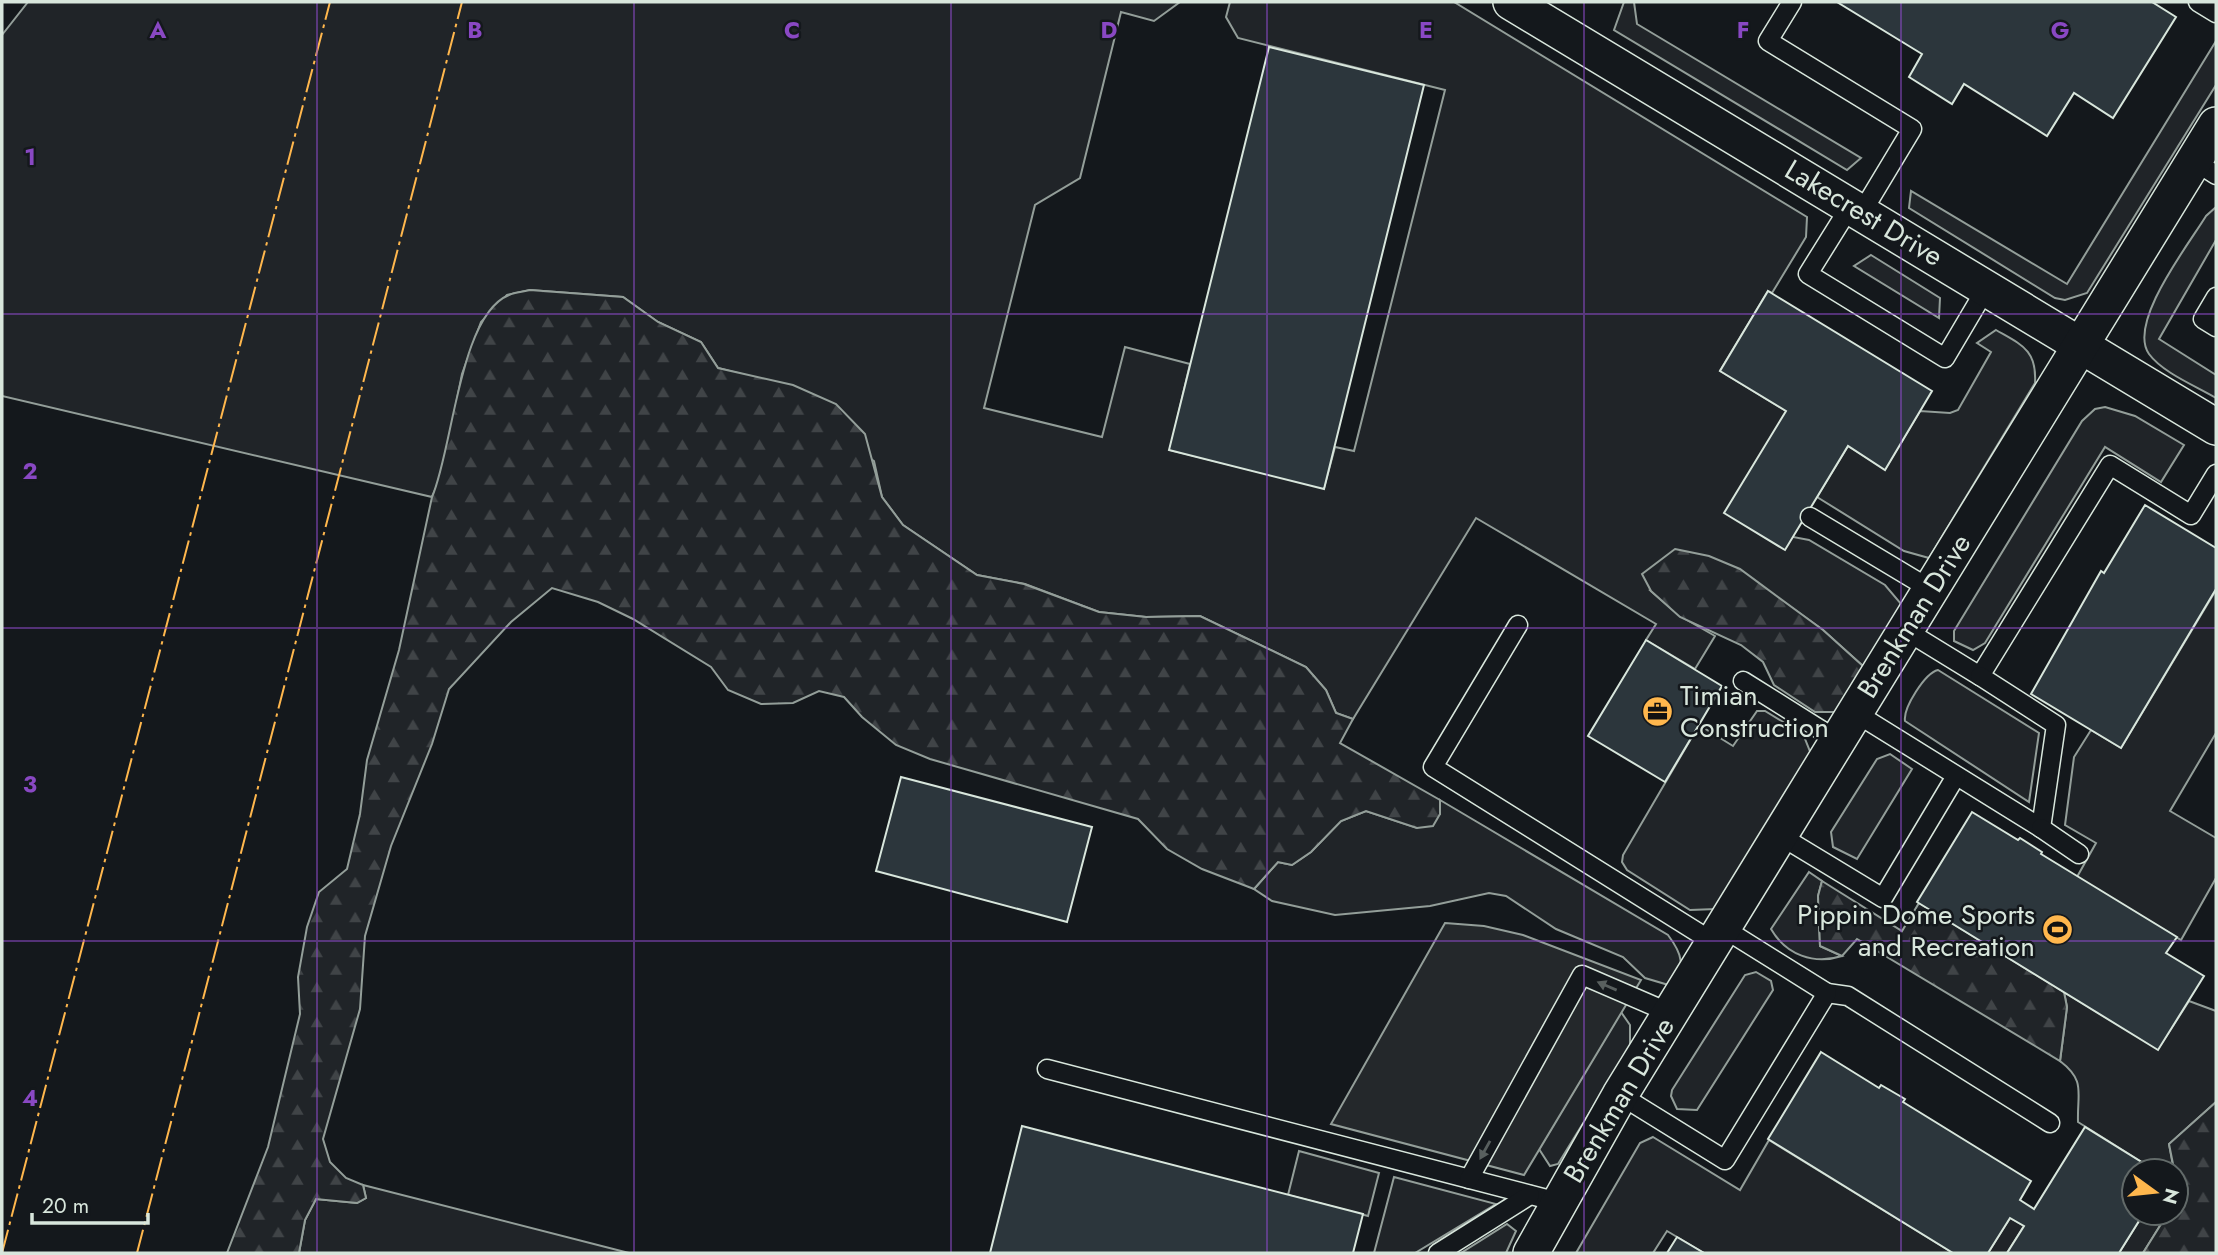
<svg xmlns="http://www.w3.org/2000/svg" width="2218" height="1255" font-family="Jost,sans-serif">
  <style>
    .grass { fill: #202428; stroke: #939e99; stroke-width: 2 }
    .forest { fill: url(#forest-firs); stroke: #939e99; stroke-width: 2 }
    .parking { fill: #24282b; stroke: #939e99; stroke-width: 2 }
    .building { fill: #2c363c; stroke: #d8e6dc; stroke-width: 2 }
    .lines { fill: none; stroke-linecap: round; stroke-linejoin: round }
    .service-casing { stroke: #d8e6dc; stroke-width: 21 }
    .minor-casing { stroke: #d8e6dc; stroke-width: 38 }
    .service { stroke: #14181c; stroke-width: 18 }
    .minor { stroke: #14181c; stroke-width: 35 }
    .power { stroke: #ffb74d; stroke-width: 2; stroke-dasharray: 24 5 3.5 5; stroke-linecap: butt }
    .oneway { fill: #59605f }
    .grid { fill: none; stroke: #8948c3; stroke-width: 2; stroke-opacity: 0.55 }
    .labels { text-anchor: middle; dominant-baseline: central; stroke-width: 5; stroke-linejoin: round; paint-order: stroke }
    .street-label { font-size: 28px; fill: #d8e6dc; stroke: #14181c }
    .poi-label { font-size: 28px; fill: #d8e6dc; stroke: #14181c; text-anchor: start }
    .grid-label { font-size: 23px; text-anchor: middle; font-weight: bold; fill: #8948c3; stroke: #14181c; stroke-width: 5; stroke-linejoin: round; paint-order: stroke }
  </style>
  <defs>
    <pattern id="forest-firs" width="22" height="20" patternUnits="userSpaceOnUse" patternTransform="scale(1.75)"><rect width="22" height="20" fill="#202428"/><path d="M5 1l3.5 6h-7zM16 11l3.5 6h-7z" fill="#404447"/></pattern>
  </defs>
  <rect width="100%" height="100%" fill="#14181c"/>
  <g class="grass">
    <path d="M 28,2 L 1180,2 L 1154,21 L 1121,12 L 1080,178 L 1035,205 L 984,408 L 1102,437 L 1125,347 L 1190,364 L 1170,450 L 1324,488 L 1335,447 L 1354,451 L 1445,90 L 1238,38 L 1226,17 L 1230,2 L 1454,2 L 1807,217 L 1806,237 L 1772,293 L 1768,291 L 1720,371 L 1786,411 L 1793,537 L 1809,540 L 1885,585 L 1902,605 L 1864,667 L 1823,630 L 1785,603 L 1651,591 L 1680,616 L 1715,636 L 1695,669 L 1646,640 L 1656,624 L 1476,518 L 1353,719 L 1336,713 L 1326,690 L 1306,667 L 1200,616 L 1146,617 L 1099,612 L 1025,584 L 977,575 L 903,525 L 882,497 L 874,461 L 753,377 L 718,368 L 701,342 L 658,322 L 623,297 L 530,290 L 507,295 L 481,322 L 462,374 L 442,474 L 432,497 L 2,396 L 2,35 Z"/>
    <path d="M 1624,2 L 1634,2 L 1637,24 L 1861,158 L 1847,170 L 1614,30 Z"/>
    <path d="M 2216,41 L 2216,85 L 2087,293 L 2065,300 L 2055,298 L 1909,208 L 1911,191 L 2067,284 Z"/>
    <path d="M 2216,207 L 2216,240 L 2159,339 L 2216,375 L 2216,398 C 2196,386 2163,373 2149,354 C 2127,323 2189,244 2206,216 Z"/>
    <path d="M 1871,255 L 1940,298 L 1939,318 L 1854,266 Z"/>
    <path d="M 1996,330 C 2022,345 2037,350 2035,383 L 1929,558 L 1904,551 L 1817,497 L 1848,446 L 1885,469 L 1920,411 L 1950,413 L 1958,410 L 1991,352 L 1977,343 Z"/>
    <path d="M 2105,407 L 2135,416 L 2184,445 L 2161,482 L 2105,447 L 1985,643 L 1973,650 L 1954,641 L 1954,631 L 2082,421 L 2095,409 Z"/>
    <path d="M 2216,590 L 2216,733 L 2170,811 L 2216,838 L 2216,878 L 2181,940 L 2077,877 L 2096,843 L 2065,825 L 2074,757 L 2091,730 L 2121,748 Z"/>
    <path d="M 1938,670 L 2039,733 L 2029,802 L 1905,721 C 1903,708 1925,673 1938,670 Z"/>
    <path d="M 1757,711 L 1765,711 L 1803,734 L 1811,754 L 1716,909 L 1690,910 L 1627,870 L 1622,862 L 1623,855 L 1699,725 L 1733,746 Z"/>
    <path d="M 1890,754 L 1912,769 L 1857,859 L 1833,847 L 1831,832 L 1877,759 Z"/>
    <path d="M 1440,800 L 1668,935 C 1683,955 1685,965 1672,986 L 1645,978 L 1623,957 L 1556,929 L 1506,896 L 1489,893 L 1430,906 L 1335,915 L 1272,901 L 1254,889 L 1278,862 L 1292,865 L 1311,852 L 1341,821 L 1366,811 L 1417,828 L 1440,814 Z"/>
    <path d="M 1809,872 L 1822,881 L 1818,896 L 1820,946 L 1842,956 C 1814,965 1786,955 1771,929 Z"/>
    <path d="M 1756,972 L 1771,981 L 1773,990 L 1697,1110 L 1677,1109 L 1671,1096 L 1672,1090 L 1745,975 Z"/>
    <path d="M 2064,992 L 2158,1049 L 2189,1001 L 2216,1011 L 2216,1102 L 2169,1144 L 2174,1171 L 2156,1171 L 2078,1122 C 2077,1092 2086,1081 2060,1061 L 2067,1007 Z"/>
    <path d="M 1621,1012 L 1630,1025 L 1630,1047 L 1558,1164 L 1550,1166 L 1539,1149 Z"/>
    <path d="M 1653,1137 L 1740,1190 L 1769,1140 L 1953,1253 L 1704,1253 L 1667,1231 L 1653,1253 L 1576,1253 L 1640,1143 Z"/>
    <path d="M 1299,1151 L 1379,1173 L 1368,1216 L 1288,1195 Z"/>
    <path d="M 1394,1177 L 1496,1204 L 1415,1253 L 1374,1253 Z"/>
    <path d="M 363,1185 L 629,1253 L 299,1253 L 305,1220 L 316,1199 L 357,1203 L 366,1198 Z"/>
    <path d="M 2144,1213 L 2168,1213 L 2143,1253 L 2119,1253 Z"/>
    <path d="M 2010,1218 L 2024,1226 L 2007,1253 L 1988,1253 Z"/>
    <path d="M 1507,1224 L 1516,1231 L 1506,1253 L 1461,1253 Z"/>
  </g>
  <g class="forest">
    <path d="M 530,290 L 623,297 L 658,322 L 701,342 L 718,368 L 793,385 L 836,404 L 865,434 L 882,497 L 903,525 L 977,575 L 1024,584 L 1099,612 L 1146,617 L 1200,616 L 1306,667 L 1326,690 L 1336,713 L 1353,719 L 1340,743 L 1440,800 L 1440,814 L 1433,826 L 1417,828 L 1366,811 L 1341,821 L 1311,852 L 1292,865 L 1278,862 L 1254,889 L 1202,869 L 1167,849 L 1138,819 L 930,759 L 896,745 L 862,717 L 844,697 L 819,691 L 793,703 L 761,704 L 728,690 L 711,667 L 633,619 L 598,602 L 552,588 L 511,622 L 449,689 L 432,744 L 391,846 L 365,936 L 360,1009 L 323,1139 L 330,1162 L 346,1178 L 363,1185 L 366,1198 L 357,1203 L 316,1199 L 305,1220 L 299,1253 L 227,1253 L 268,1147 L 300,1014 L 298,977 L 307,927 L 319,892 L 347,869 L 360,814 L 367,760 L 399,650 L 432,497 C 453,449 459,315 509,295 C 515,292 523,292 530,290 Z"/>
    <path d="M 1675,549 L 1709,556 L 1740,569 L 1823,630 L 1864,667 L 1837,712 L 1815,712 L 1774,685 L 1763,662 L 1741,645 L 1680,617 L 1651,591 L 1642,574 Z"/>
    <path d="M 1822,881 L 1902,931 L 1919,903 L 2064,992 L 2067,1007 L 2060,1061 L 1857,939 L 1842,956 L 1820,946 L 1818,896 Z"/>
    <path d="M 2216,1102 L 2216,1253 L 2143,1253 L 2168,1213 L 2176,1213 L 2179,1194 L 2169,1144 Z"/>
  </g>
  <path class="parking" d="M 1445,923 L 1484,926 L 1523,935 L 1641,980 L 1524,1175 L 1331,1124 Z"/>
  <g class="building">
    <path d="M 1837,2 L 2152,2 L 2176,17 L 2113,118 L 2074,93 L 2047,136 L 1964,84 L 1952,104 L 1909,77 L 1922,54 Z"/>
    <path d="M 1269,47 L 1424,85 L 1324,489 L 1169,450 Z"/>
    <path d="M 1768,291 L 1932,391 L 1885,470 L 1848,446 L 1785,550 L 1724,513 L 1786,411 L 1720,371 Z"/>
    <path d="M 2145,505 L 2216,548 L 2216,589 L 2121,748 L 2031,694 L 2101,571 L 2104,573 Z"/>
    <path d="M 1646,640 L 1722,686 L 1665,782 L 1588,736 Z"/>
    <path d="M 901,777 L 1092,827 L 1067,922 L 876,871 Z"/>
    <path d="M 1972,812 L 2018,840 L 2020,838 L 2042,852 L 2041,854 L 2177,937 L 2166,953 L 2204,976 L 2158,1050 L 1917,902 Z"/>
    <path d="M 1821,1052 L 1879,1088 L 1881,1085 L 1905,1099 L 1903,1102 L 2031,1181 L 2020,1200 L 2034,1209 L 2085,1127 L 2156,1171 L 2134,1171 L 2134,1213 L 2144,1213 L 2119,1253 L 2007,1253 L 2024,1226 L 2010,1218 L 1988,1253 L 1953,1253 L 1768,1139 Z"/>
    <path d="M 1022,1126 L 1363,1214 L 1353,1253 L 990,1253 Z"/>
    <path d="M 1677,1237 L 1704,1253 L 1667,1253 Z"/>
  </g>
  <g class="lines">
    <defs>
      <g id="service">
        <path d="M 1792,2 L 1768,41 L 1912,129 L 1862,212"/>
        <path d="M 2198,2 L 2216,13"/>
        <path d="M 2194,161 L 2216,175"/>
        <path d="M 1851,205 L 1808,274 L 1945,358 L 1987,287"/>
        <path d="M 2216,297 L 2203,319 L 2216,327"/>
        <path d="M 1810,517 L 1930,589"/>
        <path d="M 1518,625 L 1433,767 L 1713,942"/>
        <path d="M 1905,630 L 1980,676 L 2110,465 L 2191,515 L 2216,474"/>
        <path d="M 1743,681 L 1837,740"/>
        <path d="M 1854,712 L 2041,828 L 2056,725 L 1980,676"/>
        <path d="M 2041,828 L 2079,854"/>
        <path d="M 1779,835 L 1883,898 L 1956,776"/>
        <path d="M 1827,993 L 1848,996 L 2050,1123"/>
        <path d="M 1047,1069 L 1558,1202"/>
        <path d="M 1620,1095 L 1725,1160 L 1827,993 L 1723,928"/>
        <path d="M 1469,1179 L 1582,975 L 1670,1013"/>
        <path d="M 1438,1253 L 1530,1195"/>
      </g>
      <g id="minor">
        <path d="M 1511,2 L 2216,427"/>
        <path d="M 1531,1253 L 1620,1095 L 2216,125"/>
      </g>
    </defs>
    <use href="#service" class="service-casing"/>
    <use href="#minor" class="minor-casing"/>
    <use href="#service" class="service"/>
    <use href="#minor" class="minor"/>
    <g class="power">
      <path d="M 2,1253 L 330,2"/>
      <path d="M 137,1253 L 462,2"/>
    </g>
  </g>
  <defs><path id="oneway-solid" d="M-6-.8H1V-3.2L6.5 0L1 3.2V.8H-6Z" transform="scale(1.75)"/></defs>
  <g class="oneway">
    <use href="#oneway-solid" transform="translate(1607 986) rotate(-157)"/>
    <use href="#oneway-solid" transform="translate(1485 1150) rotate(119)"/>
  </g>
  <path class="grid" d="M 317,2 L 317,1253M 634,2 L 634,1253M 951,2 L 951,1253M 1267,2 L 1267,1253M 1584,2 L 1584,1253M 1901,2 L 1901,1253M 2,314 L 2216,314M 2,628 L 2216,628M 2,941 L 2216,941"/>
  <defs>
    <symbol id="office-disc" viewBox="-11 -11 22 22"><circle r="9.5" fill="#ffb74d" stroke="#14181c"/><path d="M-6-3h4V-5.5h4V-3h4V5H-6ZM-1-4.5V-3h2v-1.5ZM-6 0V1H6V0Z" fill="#111"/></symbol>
    <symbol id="stadium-disc" viewBox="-11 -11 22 22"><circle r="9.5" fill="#ffb74d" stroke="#14181c"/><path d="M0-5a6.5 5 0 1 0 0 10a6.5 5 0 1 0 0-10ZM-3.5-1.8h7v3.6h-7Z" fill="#111"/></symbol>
  </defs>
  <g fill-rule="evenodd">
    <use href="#office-disc" x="1640" y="694" width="35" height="35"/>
    <use href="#stadium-disc" x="2040" y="912" width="35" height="35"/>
  </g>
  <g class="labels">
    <g class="street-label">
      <text transform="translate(1864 213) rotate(31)">Lakecrest Drive</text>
      <text transform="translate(1914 616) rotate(-58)">Brenkman Drive</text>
      <text transform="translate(1619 1100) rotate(-59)">Brenkman Drive</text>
    </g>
    <g class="poi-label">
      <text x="1680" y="695">Timian<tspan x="1680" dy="32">Construction</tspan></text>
      <text x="2035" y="914" text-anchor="end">Pippin Dome Sports<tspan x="2035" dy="32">and Recreation</tspan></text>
    </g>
  </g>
  <g class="grid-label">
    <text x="158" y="38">A</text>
    <text x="475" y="38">B</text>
    <text x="792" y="38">C</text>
    <text x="1109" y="38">D</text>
    <text x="1426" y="38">E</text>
    <text x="1743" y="38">F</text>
    <text x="2060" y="38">G</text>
    <text x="30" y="165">1</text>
    <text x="30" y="479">2</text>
    <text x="30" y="792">3</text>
    <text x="30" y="1106">4</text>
  </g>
  <rect width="2218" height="1255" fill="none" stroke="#d8e6dc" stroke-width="7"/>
  <g transform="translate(2155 1192) rotate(105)"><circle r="33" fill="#14181c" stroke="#626a69" stroke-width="2"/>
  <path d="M0-5L12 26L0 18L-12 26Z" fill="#ffb74d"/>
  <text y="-10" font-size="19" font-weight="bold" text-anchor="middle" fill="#d8e6dc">N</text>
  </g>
  <path d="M32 1213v10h116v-10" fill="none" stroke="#d8e6dc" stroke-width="3.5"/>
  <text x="42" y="1213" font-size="21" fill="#d8e6dc" stroke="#14181c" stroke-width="5" paint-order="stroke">20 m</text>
</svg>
